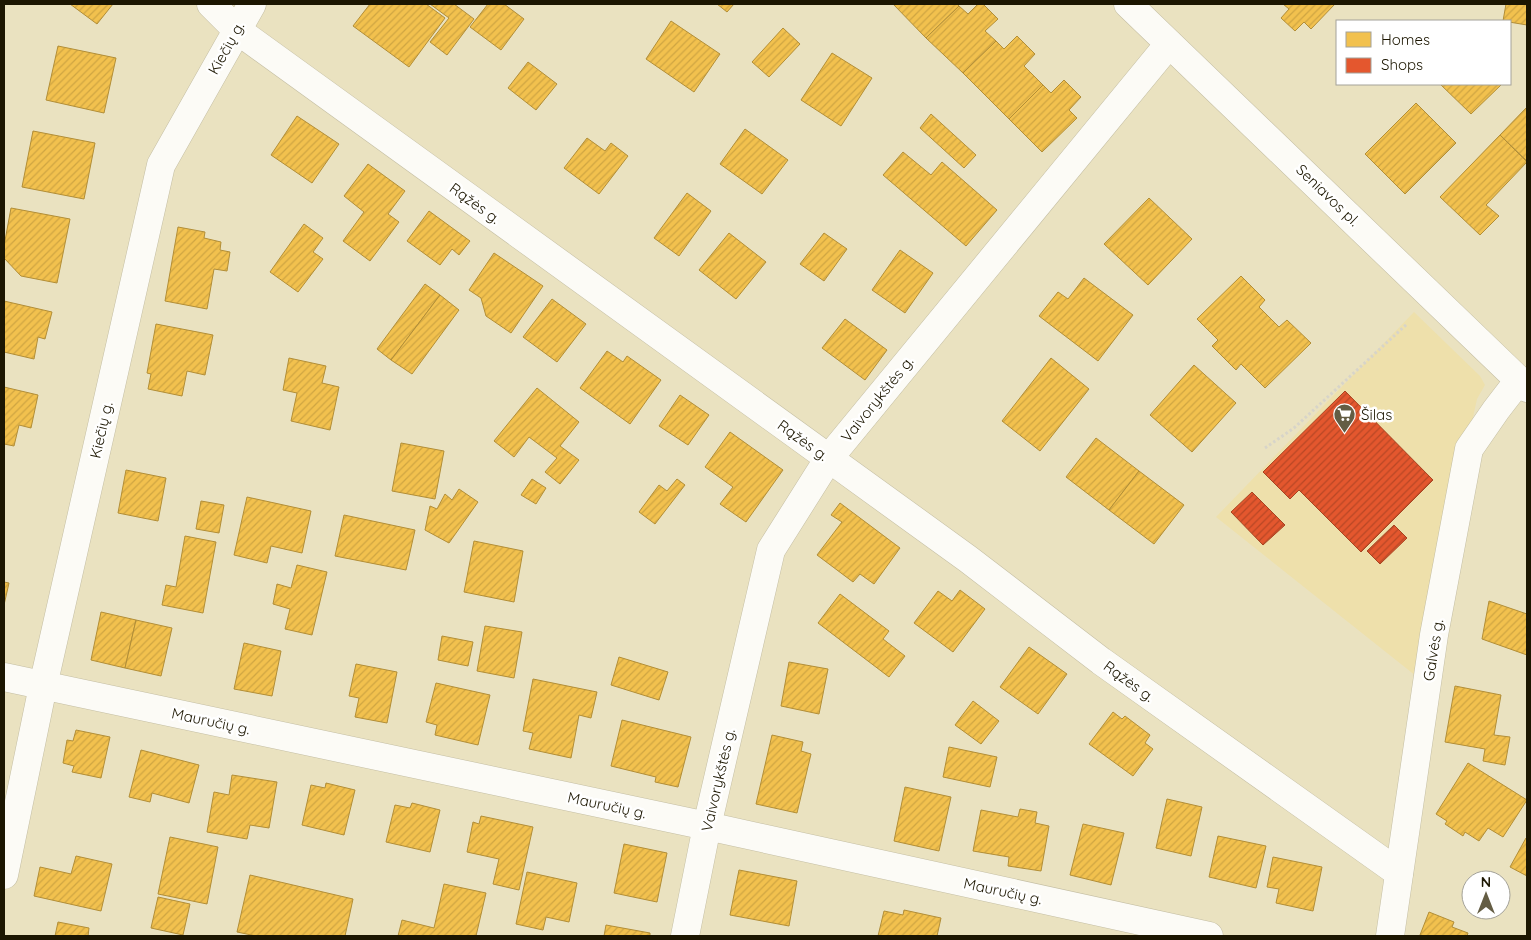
<svg xmlns="http://www.w3.org/2000/svg" width="1531" height="940" font-family="Quicksand,sans-serif">
  <style>
    .built { fill: #eee0ab }
    .homes { fill: url(#homes-hatch); stroke: #b28e37 }
    .shops { fill: url(#shops-hatch); stroke: #a84420 }
    .lines { fill: none; stroke-linecap: round; stroke-linejoin: round }
    .street-casing { stroke: #c4bea3; stroke-width: 29 }
    .secondary-casing { stroke: #c4bea3; stroke-width: 29 }
    .path { stroke: #d7d4c9; stroke-width: 3; stroke-dasharray: 2.5 2.5; stroke-linecap: butt }
    .street { stroke: #fcfbf6; stroke-width: 28 }
    .secondary { stroke: #fcfbf6; stroke-width: 28 }
    .labels { text-anchor: middle; dominant-baseline: central; stroke-width: 5; stroke-linejoin: round; paint-order: stroke }
    .street-label { font-size: 15px; fill: #1c1601; stroke: #fff }
    .poi-label { font-size: 15px; fill: #1c1601; stroke: #fff; text-anchor: start }
  </style>
  <defs>
    <pattern id="homes-hatch" width="6" height="6" patternUnits="userSpaceOnUse" patternTransform="scale(1.25)"><rect width="6" height="6" fill="#f2c14e"/><path d="M-1 1l2-2M0 6l6-6M5 7l2-2" fill="none" stroke="#cfa542"/></pattern>
    <pattern id="shops-hatch" width="6" height="6" patternUnits="userSpaceOnUse" patternTransform="scale(1.25)"><rect width="6" height="6" fill="#e4572e"/><path d="M-1 1l2-2M0 6l6-6M5 7l2-2" fill="none" stroke="#b84725"/></pattern>
  </defs>
  <rect width="100%" height="100%" fill="#eae2c0"/>
  <path class="built" d="M 1414,312 L 1480,376 L 1485,385 L 1477,399 L 1416,676 L 1216,517 Z"/>
  <g class="homes">
    <path d="M 70,4 L 113,4 L 97,24 Z"/>
    <path d="M 370,4 L 426,4 L 445,18 L 409,67 L 353,26 Z"/>
    <path d="M 430,4 L 454,4 L 474,19 L 447,55 L 430,42 L 449,18 Z"/>
    <path d="M 488,4 L 504,4 L 524,19 L 501,50 L 470,27 Z"/>
    <path d="M 717,4 L 734,4 L 727,12 Z"/>
    <path d="M 893,4 L 957,4 L 959,6 L 926,38 Z"/>
    <path d="M 978,4 L 983,4 L 998,19 L 985,31 L 996,41 L 963,73 L 926,38 L 959,6 L 968,14 Z"/>
    <path d="M 1283,4 L 1335,4 L 1311,29 L 1304,22 L 1295,31 L 1281,18 L 1289,9 Z"/>
    <path d="M 1506,4 L 1527,4 L 1527,25 L 1503,21 Z"/>
    <path d="M 671,21 L 720,54 L 694,92 L 646,59 Z"/>
    <path d="M 783,28 L 800,44 L 769,77 L 752,62 Z"/>
    <path d="M 1017,36 L 1035,54 L 1024,66 L 1043,85 L 1009,119 L 963,73 L 996,41 L 1004,49 Z"/>
    <path d="M 58,46 L 116,58 L 104,113 L 46,100 Z"/>
    <path d="M 832,53 L 872,78 L 841,126 L 801,100 Z"/>
    <path d="M 528,62 L 557,84 L 536,110 L 508,88 Z"/>
    <path d="M 1064,80 L 1081,97 L 1069,110 L 1077,118 L 1042,152 L 1009,119 L 1043,85 L 1051,93 Z"/>
    <path d="M 1440,84 L 1502,84 L 1471,114 Z"/>
    <path d="M 1416,103 L 1456,143 L 1405,194 L 1365,154 Z"/>
    <path d="M 1527,107 L 1527,161 L 1500,135 Z"/>
    <path d="M 931,114 L 976,155 L 964,168 L 920,128 Z"/>
    <path d="M 297,116 L 339,144 L 312,183 L 271,155 Z"/>
    <path d="M 745,129 L 788,160 L 762,194 L 720,164 Z"/>
    <path d="M 33,131 L 95,143 L 84,199 L 22,187 Z"/>
    <path d="M 1500,135 L 1527,162 L 1486,205 L 1499,216 L 1480,235 L 1440,197 Z"/>
    <path d="M 587,138 L 605,151 L 611,143 L 628,156 L 599,194 L 564,168 Z"/>
    <path d="M 903,152 L 931,175 L 942,162 L 997,210 L 966,246 L 883,175 Z"/>
    <path d="M 368,164 L 405,191 L 388,214 L 399,222 L 370,261 L 343,241 L 364,212 L 344,196 Z"/>
    <path d="M 687,193 L 711,211 L 679,256 L 654,238 Z"/>
    <path d="M 1149,198 L 1192,239 L 1148,285 L 1104,244 Z"/>
    <path d="M 11,208 L 70,219 L 57,283 L 21,276 L 4,258 L 4,246 Z"/>
    <path d="M 429,211 L 470,241 L 459,255 L 452,249 L 440,265 L 407,241 Z"/>
    <path d="M 304,224 L 323,238 L 313,252 L 323,259 L 298,292 L 270,272 Z"/>
    <path d="M 178,227 L 205,232 L 204,238 L 221,242 L 220,250 L 230,252 L 227,271 L 214,269 L 207,309 L 165,301 Z"/>
    <path d="M 729,233 L 766,262 L 736,299 L 699,270 Z"/>
    <path d="M 824,233 L 847,249 L 824,281 L 800,264 Z"/>
    <path d="M 900,250 L 933,273 L 905,313 L 872,290 Z"/>
    <path d="M 494,253 L 543,286 L 511,333 L 486,316 L 481,298 L 469,290 Z"/>
    <path d="M 1241,276 L 1265,300 L 1259,307 L 1279,327 L 1287,320 L 1311,343 L 1265,388 L 1241,364 L 1236,370 L 1212,346 L 1218,340 L 1197,319 Z"/>
    <path d="M 1084,278 L 1133,315 L 1098,361 L 1039,316 L 1058,292 L 1068,299 Z"/>
    <path d="M 425,284 L 440,295 L 391,360 L 377,349 Z"/>
    <path d="M 440,295 L 459,310 L 412,374 L 391,360 Z"/>
    <path d="M 552,299 L 586,324 L 557,362 L 523,337 Z"/>
    <path d="M 4,301 L 52,312 L 45,339 L 38,337 L 34,359 L 4,352 Z"/>
    <path d="M 845,319 L 887,350 L 865,380 L 822,348 Z"/>
    <path d="M 156,324 L 213,335 L 205,375 L 187,371 L 182,396 L 148,389 L 151,374 L 147,373 Z"/>
    <path d="M 607,351 L 623,362 L 627,356 L 661,380 L 630,424 L 580,388 Z"/>
    <path d="M 289,358 L 326,366 L 322,383 L 339,387 L 330,430 L 291,421 L 297,393 L 283,390 Z"/>
    <path d="M 1051,358 L 1089,389 L 1040,451 L 1002,421 Z"/>
    <path d="M 1194,365 L 1236,403 L 1192,452 L 1150,415 Z"/>
    <path d="M 4,387 L 38,395 L 31,428 L 19,425 L 14,446 L 4,444 Z"/>
    <path d="M 537,388 L 579,422 L 560,446 L 579,460 L 560,484 L 545,472 L 557,458 L 529,437 L 514,457 L 494,441 Z"/>
    <path d="M 680,395 L 709,415 L 688,445 L 659,426 Z"/>
    <path d="M 730,432 L 783,470 L 746,522 L 720,504 L 733,487 L 705,467 Z"/>
    <path d="M 1096,438 L 1139,471 L 1109,510 L 1066,477 Z"/>
    <path d="M 401,443 L 444,451 L 435,499 L 392,491 Z"/>
    <path d="M 126,470 L 166,478 L 158,521 L 118,513 Z"/>
    <path d="M 1139,471 L 1184,505 L 1154,544 L 1109,510 Z"/>
    <path d="M 532,479 L 546,488 L 536,504 L 521,495 Z"/>
    <path d="M 677,479 L 685,485 L 655,524 L 639,512 L 659,485 L 667,491 Z"/>
    <path d="M 459,489 L 478,502 L 449,543 L 425,530 L 430,506 L 437,509 L 445,494 L 452,500 Z"/>
    <path d="M 247,497 L 311,511 L 302,553 L 271,546 L 267,563 L 234,555 Z"/>
    <path d="M 201,501 L 224,505 L 219,533 L 196,529 Z"/>
    <path d="M 840,503 L 900,548 L 874,584 L 860,574 L 853,582 L 817,555 L 842,522 L 831,515 Z"/>
    <path d="M 344,515 L 415,530 L 406,570 L 335,556 Z"/>
    <path d="M 185,536 L 216,542 L 203,613 L 162,605 L 166,585 L 176,587 Z"/>
    <path d="M 474,541 L 523,551 L 514,602 L 464,592 Z"/>
    <path d="M 297,565 L 327,572 L 312,635 L 285,629 L 290,609 L 273,604 L 277,584 L 291,588 Z"/>
    <path d="M 4,582 L 9,583 L 4,605 Z"/>
    <path d="M 960,590 L 985,609 L 953,652 L 914,623 L 938,591 L 952,601 Z"/>
    <path d="M 840,594 L 889,631 L 883,639 L 905,656 L 889,677 L 818,623 Z"/>
    <path d="M 1489,601 L 1527,614 L 1527,655 L 1482,639 Z"/>
    <path d="M 101,612 L 136,620 L 125,668 L 91,660 Z"/>
    <path d="M 136,620 L 172,628 L 161,676 L 125,668 Z"/>
    <path d="M 485,626 L 522,632 L 514,678 L 477,671 Z"/>
    <path d="M 442,636 L 473,642 L 468,666 L 438,660 Z"/>
    <path d="M 244,643 L 281,651 L 272,696 L 234,689 Z"/>
    <path d="M 1029,647 L 1067,674 L 1038,714 L 1000,687 Z"/>
    <path d="M 619,657 L 668,672 L 659,700 L 611,685 Z"/>
    <path d="M 789,662 L 828,669 L 819,714 L 781,706 Z"/>
    <path d="M 356,664 L 397,672 L 387,723 L 355,717 L 359,698 L 349,696 Z"/>
    <path d="M 533,679 L 597,692 L 591,718 L 579,715 L 571,758 L 529,749 L 533,733 L 523,731 Z"/>
    <path d="M 436,683 L 490,695 L 478,745 L 435,735 L 437,725 L 426,722 Z"/>
    <path d="M 1455,686 L 1501,695 L 1494,735 L 1510,737 L 1505,765 L 1483,761 L 1485,749 L 1445,742 Z"/>
    <path d="M 973,701 L 999,721 L 981,744 L 955,725 Z"/>
    <path d="M 1113,712 L 1122,719 L 1125,716 L 1150,735 L 1145,743 L 1153,749 L 1133,776 L 1089,744 Z"/>
    <path d="M 622,720 L 691,737 L 678,787 L 655,782 L 656,777 L 611,766 Z"/>
    <path d="M 76,730 L 110,737 L 101,778 L 72,772 L 74,766 L 63,763 L 67,740 L 73,741 Z"/>
    <path d="M 772,735 L 803,742 L 801,751 L 811,754 L 797,813 L 756,804 Z"/>
    <path d="M 949,747 L 997,757 L 990,787 L 943,777 Z"/>
    <path d="M 141,750 L 199,765 L 189,803 L 152,793 L 150,802 L 129,797 Z"/>
    <path d="M 1468,763 L 1527,800 L 1503,837 L 1488,828 L 1479,841 L 1465,832 L 1463,836 L 1445,824 L 1447,821 L 1436,814 Z"/>
    <path d="M 232,775 L 277,782 L 269,828 L 250,825 L 247,839 L 207,832 L 214,792 L 229,795 Z"/>
    <path d="M 326,783 L 355,790 L 344,835 L 302,825 L 311,785 L 325,788 Z"/>
    <path d="M 905,787 L 951,797 L 939,851 L 894,841 Z"/>
    <path d="M 1167,799 L 1202,807 L 1191,856 L 1156,848 Z"/>
    <path d="M 412,803 L 440,810 L 430,852 L 386,842 L 395,805 L 410,808 Z"/>
    <path d="M 1020,809 L 1037,812 L 1035,823 L 1049,826 L 1041,871 L 1008,866 L 1009,857 L 973,851 L 981,810 L 1018,817 Z"/>
    <path d="M 481,816 L 533,827 L 519,890 L 493,884 L 499,859 L 467,852 L 473,822 L 479,824 Z"/>
    <path d="M 1083,824 L 1124,833 L 1111,885 L 1070,875 Z"/>
    <path d="M 1218,836 L 1266,846 L 1256,888 L 1209,877 Z"/>
    <path d="M 170,837 L 218,847 L 207,904 L 158,894 Z"/>
    <path d="M 1526,838 L 1527,839 L 1527,876 L 1510,867 Z"/>
    <path d="M 624,844 L 667,853 L 657,902 L 614,893 Z"/>
    <path d="M 76,856 L 112,864 L 101,911 L 34,896 L 40,867 L 71,874 Z"/>
    <path d="M 1273,857 L 1322,867 L 1313,911 L 1276,903 L 1279,889 L 1267,887 Z"/>
    <path d="M 739,870 L 797,881 L 789,926 L 730,915 Z"/>
    <path d="M 527,872 L 577,883 L 569,922 L 546,917 L 543,930 L 516,924 Z"/>
    <path d="M 250,875 L 353,899 L 345,936 L 256,936 L 237,932 Z"/>
    <path d="M 444,884 L 486,893 L 476,936 L 398,936 L 402,920 L 434,928 Z"/>
    <path d="M 158,897 L 190,904 L 183,935 L 151,928 Z"/>
    <path d="M 904,910 L 941,918 L 937,936 L 878,936 L 884,911 L 903,915 Z"/>
    <path d="M 1429,912 L 1454,922 L 1452,927 L 1468,933 L 1467,936 L 1425,936 L 1420,935 Z"/>
    <path d="M 58,922 L 89,928 L 88,936 L 55,936 Z"/>
    <path d="M 606,925 L 650,933 L 650,936 L 604,936 Z"/>
  </g>
  <g class="shops">
    <path d="M 1345,391 L 1433,480 L 1361,552 L 1299,490 L 1290,499 L 1263,472 Z"/>
    <path d="M 1252,492 L 1285,525 L 1263,545 L 1231,512 Z"/>
    <path d="M 1394,525 L 1407,538 L 1380,564 L 1367,551 Z"/>
  </g>
  <g class="lines">
    <defs>
      <g id="street">
        <path d="M 211,4 L 237,30 L 968,559 L 1101,661 L 1399,873"/>
        <path d="M 4,677 L 707,826 L 1209,936"/>
        <path d="M 4,875 L 43,686 L 161,165 L 252,4"/>
        <path d="M 685,936 L 707,826 L 771,550 L 829,458 L 1169,44"/>
        <path d="M 1390,936 L 1434,635 L 1469,449 L 1496,410 L 1519,380"/>
      </g>
      <path id="secondary" d="M 1128,4 L 1527,388"/>
    </defs>
    <use href="#street" class="street-casing"/>
    <use href="#secondary" class="secondary-casing"/>
    <path class="path" d="M 1265,448 L 1294,428 L 1407,324"/>
    <use href="#street" class="street"/>
    <use href="#secondary" class="secondary"/>
  </g>
  <defs>
    <symbol id="supermarket-pin" viewBox="-11 -11 22 30"><path d="M0 17L-7.5 6A9.5 9.5 0 1 1 7.5 6Z" fill="#645d44" stroke="#fff"/><path d="M-6-5.5h2.5l.6 2H6L4.5 2H-2.5L-4.4-4H-6ZM-1.5 3.2a1.3 1.3 0 1 0 .1 0ZM3 3.2a1.3 1.3 0 1 0 .1 0Z" fill="#fff"/></symbol>
  </defs>
  <g fill-rule="evenodd">
    <use href="#supermarket-pin" x="1332" y="402" width="25" height="34"/>
  </g>
  <g class="labels">
    <g class="street-label">
      <text transform="translate(226 48) rotate(-61)">Kiečių g.</text>
      <text transform="translate(1328 195) rotate(44)">Seniavos pl.</text>
      <text transform="translate(475 203) rotate(36)">Rąžės g.</text>
      <text transform="translate(877 399) rotate(-51)">Vaivorykštės g.</text>
      <text transform="translate(101 430) rotate(-77)">Kiečių g.</text>
      <text transform="translate(803 440) rotate(36)">Rąžės g.</text>
      <text transform="translate(1433 650) rotate(-81)">Galvės g.</text>
      <text transform="translate(1129 681) rotate(36)">Rąžės g.</text>
      <text transform="translate(211 721) rotate(12)">Mauručių g.</text>
      <text transform="translate(718 780) rotate(-77)">Vaivorykštės g.</text>
      <text transform="translate(607 805) rotate(12)">Mauručių g.</text>
      <text transform="translate(1003 891) rotate(12)">Mauručių g.</text>
    </g>
    <g class="poi-label">
      <text x="1361" y="414">Šilas</text>
    </g>
  </g>
  <rect width="1531" height="940" fill="none" stroke="#1c1601" stroke-width="10"/>
  <rect x="1336" y="20" width="175" height="65" fill="#ffffff" stroke="#a4a299"/>
  <rect x="1346" y="32" width="25" height="15" fill="#f2c14e" stroke="#a4a299"/>
  <text x="1381" y="45" font-size="15" fill="#1c1601">Homes</text>
  <rect x="1346" y="58" width="25" height="15" fill="#e4572e" stroke="#a4a299"/>
  <text x="1381" y="70" font-size="15" fill="#1c1601">Shops</text>
  <g transform="translate(1486 895)"><circle r="24" fill="#ffffff" stroke="#a4a299"/>
  <path d="M0-4L9 19L0 12L-9 19Z" fill="#645d44"/>
  <text y="-8" font-size="14" font-weight="bold" text-anchor="middle" fill="#1c1601">N</text>
  </g>
</svg>
